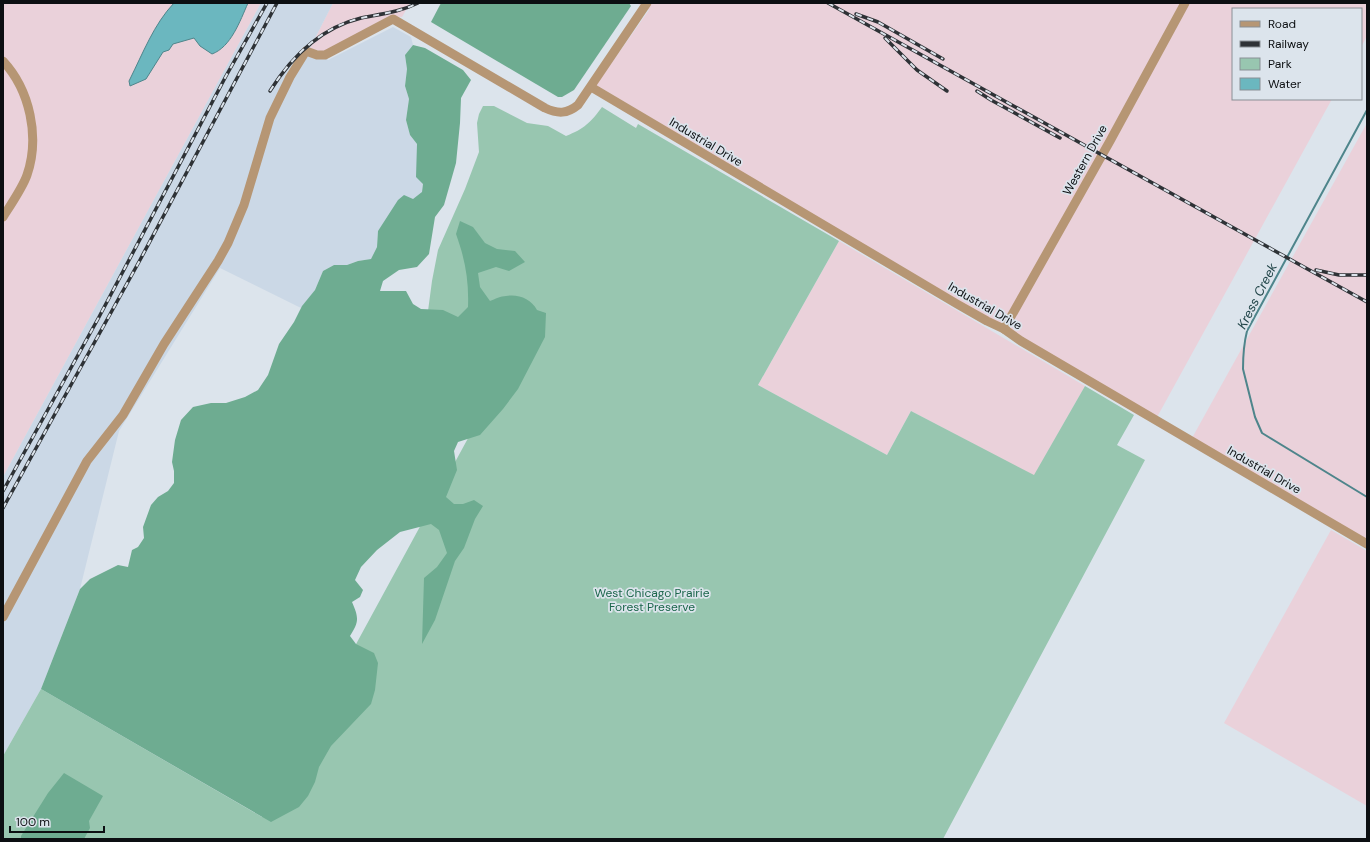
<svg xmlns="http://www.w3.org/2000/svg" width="1370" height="842" font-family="'DM Sans',sans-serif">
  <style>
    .industrial { fill: #ead1da }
    .built { fill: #cbd8e6 }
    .green { fill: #98c6b0 }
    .forest { fill: #6eac91 }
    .water { fill: #6bb7bf; stroke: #4e858b }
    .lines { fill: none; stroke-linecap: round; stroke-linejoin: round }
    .stream { stroke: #4e858b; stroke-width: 2 }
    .minor { stroke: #b69674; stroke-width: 9 }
    .rail-casing { stroke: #2e3236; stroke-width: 3.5 }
    .rail { stroke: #dce4ec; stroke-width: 2; stroke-dasharray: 6; stroke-linecap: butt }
    .labels { text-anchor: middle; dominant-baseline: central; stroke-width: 3.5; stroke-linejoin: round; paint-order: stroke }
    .street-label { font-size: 12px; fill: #0c0f12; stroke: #dce4ec }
    .park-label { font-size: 12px; fill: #1b664b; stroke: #dce4ec }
    .water-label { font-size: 13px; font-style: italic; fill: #204448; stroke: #dce4ec }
  </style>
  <rect width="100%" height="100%" fill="#dce4ec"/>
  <g class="industrial">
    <path d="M 3,3 L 261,3 L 3,477 Z"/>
    <path d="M 333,3 L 410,3 L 402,17 L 389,16 L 323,52 L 310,48 Z"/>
    <path d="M 636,3 L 1367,3 L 1367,36 L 1361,47 L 1361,9 L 1233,9 L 1233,99 L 1332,99 L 1156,419 L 596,85 L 649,10 Z"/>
    <path d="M 1367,123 L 1367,541 L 1192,438 Z"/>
    <path d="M 839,241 L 1085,386 L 1034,476 L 911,411 L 887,455 L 758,385 Z"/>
    <path d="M 1331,530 L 1367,551 L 1367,806 L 1224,723 Z"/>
  </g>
  <path class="built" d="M 261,3 L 333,3 L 310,48 L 312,50 L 323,52 L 328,60 L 393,27 L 411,37 L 413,45 L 405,55 L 407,69 L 405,86 L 409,99 L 406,120 L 410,135 L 417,144 L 423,184 L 422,193 L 389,216 L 378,231 L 377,247 L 371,259 L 358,261 L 347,265 L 334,265 L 323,271 L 315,290 L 301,308 L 220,268 L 119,431 L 80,589 L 41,689 L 3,756 L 3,477 Z"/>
  <path class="green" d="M 483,106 L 494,106 L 527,123 L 548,126 L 566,136 C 584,129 591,122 602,107 L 636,128 L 638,124 L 839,241 L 758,385 L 887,455 L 911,411 L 1034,475 L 1085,386 L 1134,415 L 1117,445 L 1145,460 L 943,839 L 3,839 L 3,756 L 41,689 L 262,817 L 485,407 L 428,311 L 432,281 L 438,250 L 465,189 L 479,152 L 477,123 L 479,114 Z"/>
  <g class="forest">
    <path d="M 441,3 L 629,3 L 631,6 L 574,90 L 562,97 L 558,97 L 431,22 Z"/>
    <path d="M 413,45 L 425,48 L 463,70 L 471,80 L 461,98 L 460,123 L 456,163 L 444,205 L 435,217 L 429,254 L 417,267 L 399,270 L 383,281 L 380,291 L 406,291 L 413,304 L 421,309 L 443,310 L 458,317 L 468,307 C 469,280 465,259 456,234 L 460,221 L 473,227 L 485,243 L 497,249 L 515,251 L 525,262 L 509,271 L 496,267 L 478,273 L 480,287 L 490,301 C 495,299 501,296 506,296 C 519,294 531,299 537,310 L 546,313 L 545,337 L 518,389 L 503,409 L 480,435 L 458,442 L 454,451 L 457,470 L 446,497 L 454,504 L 463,504 L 474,500 L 483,506 L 475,519 L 464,548 L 455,561 L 435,620 L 422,644 L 424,578 L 437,567 L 447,553 L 439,530 L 431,524 L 400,532 L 377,550 L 361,567 L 355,580 L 363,590 L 360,597 L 352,602 C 359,618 359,622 350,636 L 356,644 L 374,653 L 378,663 L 375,690 L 371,704 L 331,746 L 319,767 L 315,782 L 308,796 L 299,807 L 271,822 L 41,689 L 80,589 L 90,579 L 118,565 L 128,567 L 132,550 L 138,547 L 144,538 L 143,527 L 151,505 L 158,497 L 168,491 L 174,483 L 174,471 L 172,462 L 175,440 L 181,420 L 193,407 L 211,403 L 226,403 L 245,397 L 258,390 L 268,375 L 279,344 L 294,322 L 302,306 L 315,290 L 323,271 L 334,265 L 347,265 L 358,261 L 371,259 L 377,247 L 378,231 L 398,200 L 404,195 L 413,199 L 422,192 L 423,184 L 416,177 L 417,144 L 410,135 L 406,120 L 409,99 L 405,86 L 407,69 L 405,55 Z"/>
    <path d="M 64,773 L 103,796 L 89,821 L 90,828 L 84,839 L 21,839 L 21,836 L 48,793 Z"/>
  </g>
  <path class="water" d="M 174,3 L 248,3 C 240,21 231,47 212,54 L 200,46 L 194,38 L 173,44 L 169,50 L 163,52 L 146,79 L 130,86 L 129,81 L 130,79 C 143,53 154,24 174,3 Z"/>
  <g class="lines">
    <path class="stream" d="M 1367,110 L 1247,331 C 1244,343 1243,356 1243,369 L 1255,417 L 1262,433 L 1367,497"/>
    <g class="minor">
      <path d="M 3,61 C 30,90 40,137 27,175 C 23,187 10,206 3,217"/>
      <path d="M 591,87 L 957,304 L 987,321 L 1004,329 L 1021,341 L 1367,544"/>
      <path d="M 1004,329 L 1110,141 L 1185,3"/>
      <path d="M 3,617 L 87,461 L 123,415 L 164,344 L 218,261 L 228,243 L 244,205 L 270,118 L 290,77 L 306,51 L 317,55 L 325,55 L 393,19 L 545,108 C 558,114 567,114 578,105 L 647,3"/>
    </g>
    <defs>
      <g id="rail">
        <path d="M 828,3 L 1367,302"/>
        <path d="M 856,14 L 878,22 L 943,59"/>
        <path d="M 885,38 L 917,70 L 947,91"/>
        <path d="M 270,91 C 292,56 320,28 361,18 C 381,14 400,12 418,3"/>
        <path d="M 977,91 L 991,100 L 1060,138"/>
        <path d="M 1316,270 L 1339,275 L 1367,275"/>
        <path d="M 3,491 L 99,317 L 226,76 L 267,3"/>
        <path d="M 3,508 L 140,260 L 277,3"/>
      </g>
    </defs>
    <use href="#rail" class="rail-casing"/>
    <use href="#rail" class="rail"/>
  </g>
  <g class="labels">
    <g class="street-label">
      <text transform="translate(706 142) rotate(31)">Industrial Drive</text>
      <text transform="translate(1085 160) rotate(-61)">Western Drive</text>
      <text transform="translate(985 306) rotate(30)">Industrial Drive</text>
      <text transform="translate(1264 470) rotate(30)">Industrial Drive</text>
    </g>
    <g class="park-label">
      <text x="652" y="593">West Chicago Prairie<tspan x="652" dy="14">Forest Preserve</tspan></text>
    </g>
    <g class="water-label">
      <text transform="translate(1257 296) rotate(-63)">Kress Creek</text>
    </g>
  </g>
  <rect width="1370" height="842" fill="none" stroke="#0c0f12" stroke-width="8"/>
  <rect x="1232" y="8" width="130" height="92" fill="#dce4ec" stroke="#898f95"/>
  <rect x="1240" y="21" width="20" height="6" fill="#b69674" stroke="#898f95"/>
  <text x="1268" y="28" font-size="12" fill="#0c0f12">Road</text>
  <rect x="1240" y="41" width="20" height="6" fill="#2e3236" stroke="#898f95"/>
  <text x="1268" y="48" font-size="12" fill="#0c0f12">Railway</text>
  <rect x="1240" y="58" width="20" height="12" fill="#98c6b0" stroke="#898f95"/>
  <text x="1268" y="68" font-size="12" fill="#0c0f12">Park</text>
  <rect x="1240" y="78" width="20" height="12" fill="#6bb7bf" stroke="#898f95"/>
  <text x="1268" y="88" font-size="12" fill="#0c0f12">Water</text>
  <path d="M10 826v6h94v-6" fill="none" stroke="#0c0f12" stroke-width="2"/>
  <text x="16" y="826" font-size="12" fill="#0c0f12" stroke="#dce4ec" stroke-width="3" paint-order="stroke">100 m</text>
</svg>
